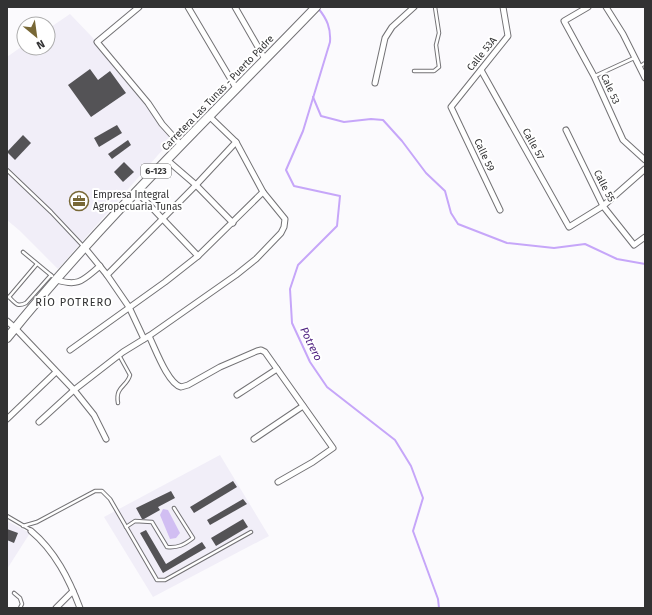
<svg xmlns="http://www.w3.org/2000/svg" width="652" height="615" font-family="'Fira Sans',sans-serif">
  <style>
    .built { fill: #f1eef8 }
    .green { fill: #d1bef2 }
    .lines { fill: none; stroke-linecap: round; stroke-linejoin: round }
    .stream { stroke: #c6a6f9; stroke-width: 2 }
    .building { fill: #545356 }
    .service-casing { stroke: #737275; stroke-width: 4.5 }
    .minor-casing { stroke: #737275; stroke-width: 7 }
    .primary-casing { stroke: #737275; stroke-width: 10 }
    .service { stroke: #fff; stroke-width: 2.5 }
    .minor { stroke: #fff; stroke-width: 5 }
    .primary { stroke: #fff; stroke-width: 8 }
    .labels { text-anchor: middle; dominant-baseline: central; stroke-width: 4; stroke-linejoin: round; paint-order: stroke }
    .shield { fill: #fff; stroke: #707070; stroke-width: 1 }
    .shield-label { font-size: 9px; font-weight: bold; fill: #323233 }
    .street-label { font-size: 10px; fill: #323233; stroke: #fff }
    .poi-label { font-size: 10px; fill: #323233; stroke: #fff; text-anchor: start }
    .neighbourhood-label { font-size: 11px; letter-spacing: 1px; fill: #323233; stroke: #fff }
    .water-label { font-size: 11px; font-style: italic; fill: #4f2180; stroke: #fff }
  </style>
  <rect width="100%" height="100%" fill="#fbfafd"/>
  <g class="built">
    <path d="M 70,14 L 92,37 L 172,139 L 58,269 L 19,230 L 7,220 L 7,57 L 24,45 L 24,48 L 48,48 L 48,29 Z"/>
    <path d="M 220,455 L 269,536 L 153,597 L 104,517 Z"/>
    <path d="M 7,521 L 30,533 L 7,569 Z"/>
  </g>
  <path class="green" d="M 163,509 L 168,510 L 180,533 L 176,538 L 170,539 L 160,515 Z"/>
  <g class="lines">
    <g class="stream">
      <path d="M 318,8 C 327,19 331,28 330,42 L 303,131 L 286,170 L 294,186 L 340,196 L 337,226 L 298,265 L 290,289 L 292,323 L 310,362 L 327,387 L 395,440 L 411,466 L 423,498 L 413,531 L 438,599 L 439,608"/>
      <path d="M 313,97 L 321,116 L 344,122 L 371,119 L 383,120 L 402,141 L 426,173 L 445,191 L 451,213 L 458,224 L 507,243 L 554,248 L 585,244 L 617,259 L 645,264"/>
    </g>
  </g>
  <g class="building">
    <path d="M 90,69 L 98,80 L 110,71 L 126,93 L 91,117 L 68,85 Z"/>
    <path d="M 117,125 L 122,133 L 99,147 L 94,138 Z"/>
    <path d="M 23,135 L 31,143 L 15,160 L 7,152 Z"/>
    <path d="M 128,140 L 131,145 L 112,159 L 108,154 Z"/>
    <path d="M 124,162 L 134,172 L 123,182 L 114,172 Z"/>
    <path d="M 233,481 L 237,487 L 194,513 L 190,507 Z"/>
    <path d="M 171,491 L 175,498 L 158,507 L 160,510 L 144,519 L 142,519 L 136,508 Z"/>
    <path d="M 243,499 L 247,504 L 210,525 L 207,520 Z"/>
    <path d="M 243,519 L 248,527 L 216,546 L 211,538 Z"/>
    <path d="M 7,529 L 18,533 L 14,543 L 7,540 Z"/>
    <path d="M 146,530 L 166,564 L 202,542 L 206,548 L 163,573 L 140,533 Z"/>
  </g>
  <g class="lines">
    <defs>
      <g id="service">
        <path d="M 639,67 L 645,63"/>
        <path d="M 414,71 L 434,71 L 439,67 L 436,45 L 439,33 L 435,7"/>
        <path d="M 595,76 L 634,58"/>
        <path d="M 7,170 L 51,212 L 83,246"/>
        <path d="M 23,252 L 52,276"/>
        <path d="M 7,297 L 9,297 L 37,264"/>
        <path d="M 9,297 C 16,304 17,307 26,303 L 51,275"/>
        <path d="M 118,403 C 115,386 127,387 130,375 L 119,355"/>
        <path d="M 7,516 L 31,530"/>
        <path d="M 23,526 L 37,522 L 95,491 L 102,491 L 110,499 L 157,580 L 165,580 L 251,532"/>
        <path d="M 126,527 L 135,521 L 152,522 L 167,547 C 178,548 184,545 193,538 L 174,508"/>
        <path d="M 14,593 L 20,598 L 22,604 L 20,608"/>
      </g>
      <g id="minor">
        <path d="M 139,7 L 97,42 L 148,103 L 162,124 L 181,145"/>
        <path d="M 188,7 L 236,88"/>
        <path d="M 235,7 L 265,59"/>
        <path d="M 588,7 L 564,21 L 594,76 L 623,140 L 645,160"/>
        <path d="M 606,7 L 623,34 L 645,78"/>
        <path d="M 481,70 L 569,227 L 603,206 L 645,169"/>
        <path d="M 375,83 L 385,38 L 392,27 L 414,7"/>
        <path d="M 566,130 L 603,206 L 634,245 L 645,237"/>
        <path d="M 167,160 L 196,185 L 233,223"/>
        <path d="M 136,191 L 198,256"/>
        <path d="M 500,210 L 451,107 L 508,36 L 503,7"/>
        <path d="M 85,248 L 107,275 L 129,307 L 144,339"/>
        <path d="M 107,275 L 196,185 L 236,142"/>
        <path d="M 57,280 C 79,287 83,280 100,266"/>
        <path d="M 7,321 L 15,328 L 74,390 L 94,415 L 106,439"/>
        <path d="M 149,336 C 155,348 168,384 181,387 L 188,385 L 220,367 L 257,351 L 261,350 L 265,352 L 333,448 L 313,462 L 278,482"/>
        <path d="M 70,350 L 165,282 L 198,256 L 263,192"/>
        <path d="M 237,395 L 277,369"/>
        <path d="M 7,419 L 56,372"/>
        <path d="M 39,422 L 74,390 L 123,352 L 149,336 L 236,275 L 256,259 L 281,233 L 284,227 L 285,219 L 263,192 L 236,142 L 209,116"/>
        <path d="M 254,439 L 303,406"/>
        <path d="M 31,531 C 55,551 69,579 80,608"/>
        <path d="M 56,608 L 73,591"/>
      </g>
      <path id="primary" d="M 7,338 C 102,220 211,116 316,7"/>
    </defs>
    <use href="#service" class="service-casing"/>
    <use href="#minor" class="minor-casing"/>
    <use href="#primary" class="primary-casing"/>
    <use href="#service" class="service"/>
    <use href="#minor" class="minor"/>
    <use href="#primary" class="primary"/>
  </g>
  <defs>
    <symbol id="office-ring" viewBox="-11 -11 22 22"><circle r="9.5" fill="#fff" stroke="#786836" stroke-width="1.5"/><path d="M-6-3h4V-5.5h4V-3h4V5H-6ZM-1-4.5V-3h2v-1.5ZM-6 0V1H6V0Z" fill="#786836"/></symbol>
  </defs>
  <g fill-rule="evenodd">
    <use href="#office-ring" x="68" y="190" width="22" height="22"/>
  </g>
  <g class="labels">
    <rect class="shield" x="141" y="164" width="30" height="14" rx="3"/>
    <g class="shield-label">
      <text x="156" y="171">6-123</text>
    </g>
    <g class="street-label">
      <text transform="translate(482 54) rotate(-51)">Calle 53A</text>
      <text transform="translate(610 89) rotate(66)">Cale 53</text>
      <text transform="translate(218 93) rotate(-46)">Carretera Las Tunas - Puerto Padre</text>
      <text transform="translate(533 144) rotate(61)">Calle 57</text>
      <text transform="translate(484 155) rotate(65)">Calle 59</text>
      <text transform="translate(604 186) rotate(63)">Calle 55</text>
    </g>
    <g class="poi-label">
      <text x="93" y="195">Empresa Integral<tspan x="93" dy="12">Agropecuaria Tunas</tspan></text>
    </g>
    <g class="neighbourhood-label">
      <text x="74" y="302">RÍO POTRERO</text>
    </g>
    <g class="water-label">
      <text transform="translate(311 344) rotate(64)">Potrero</text>
    </g>
  </g>
  <rect width="652" height="615" fill="none" stroke="#323233" stroke-width="16"/>
  <g transform="translate(36 36) rotate(151)"><circle r="19" fill="#ffffff" stroke="#adadad"/>
  <path d="M0-3L7 15L0 10L-7 15Z" fill="#786836"/>
  <text y="-6" font-size="11" font-weight="bold" text-anchor="middle" fill="#323233">N</text>
  </g>
</svg>
